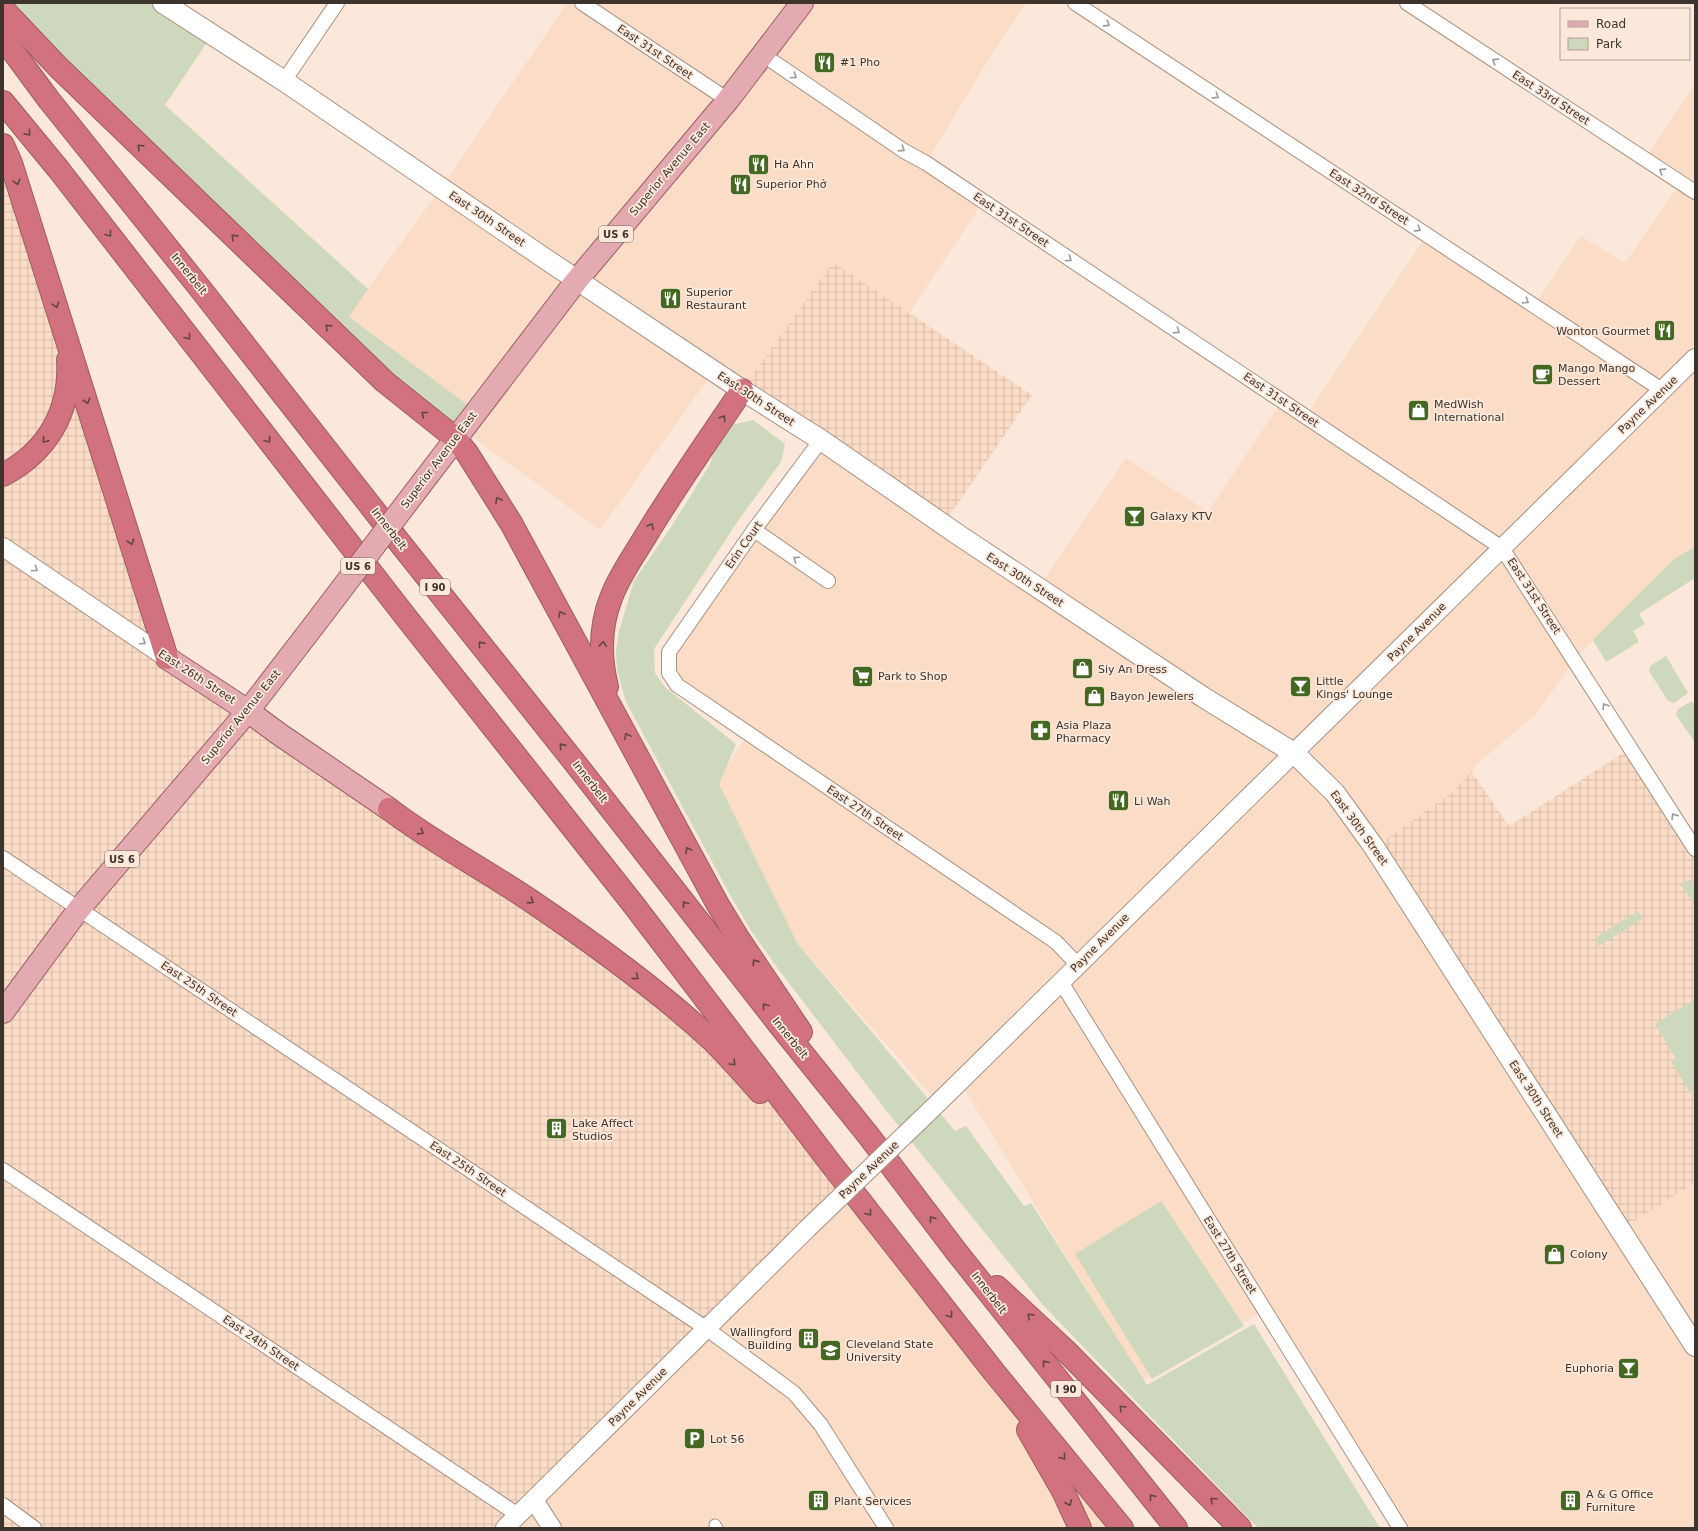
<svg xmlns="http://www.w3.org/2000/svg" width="1698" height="1531" font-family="'DejaVu Sans',sans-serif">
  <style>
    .built { fill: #fbdcc6 }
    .industrial { fill: url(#industrial-grid) }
    .green { fill: #ced8bc }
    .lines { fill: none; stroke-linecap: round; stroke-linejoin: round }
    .pedestrian-casing { stroke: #a79081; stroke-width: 13 }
    .minor-casing { stroke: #a79081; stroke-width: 16 }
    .tertiary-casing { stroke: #a79081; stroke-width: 20 }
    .secondary-casing { stroke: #a79081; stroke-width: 22 }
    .primary-casing { stroke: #9d5c62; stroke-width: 24 }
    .motorway-casing { stroke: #9d5c62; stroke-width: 24 }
    .pedestrian { stroke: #fff; stroke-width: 11 }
    .minor { stroke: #fff; stroke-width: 14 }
    .tertiary { stroke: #fff; stroke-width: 18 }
    .secondary { stroke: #fff; stroke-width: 20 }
    .primary { stroke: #e3aab2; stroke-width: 22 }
    .motorway { stroke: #d1727e; stroke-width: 22 }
    .tertiary-bridge-casing { stroke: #a79081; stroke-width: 20; stroke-linecap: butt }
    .primary-bridge-casing { stroke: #9d5c62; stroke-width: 24; stroke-linecap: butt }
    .tertiary-bridge { stroke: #fff; stroke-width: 18 }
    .primary-bridge { stroke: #e3aab2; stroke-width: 22 }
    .oneway { stroke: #9e9a96 }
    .oneway2 { stroke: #624441 }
    .labels { text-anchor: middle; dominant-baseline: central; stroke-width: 3.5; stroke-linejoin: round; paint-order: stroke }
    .shield { fill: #fbe8da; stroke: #766a61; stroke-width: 1 }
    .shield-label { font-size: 10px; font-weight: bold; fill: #3d342d }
    .street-label { font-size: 11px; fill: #3d342d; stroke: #fbe8da }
    .poi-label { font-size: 11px; fill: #3d342d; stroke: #fbe8da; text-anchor: start }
  </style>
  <defs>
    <pattern id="industrial-grid" width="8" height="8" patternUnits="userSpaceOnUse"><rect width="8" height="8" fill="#fbdcc6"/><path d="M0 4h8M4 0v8" fill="none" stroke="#d8bdaa"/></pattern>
  </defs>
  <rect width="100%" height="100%" fill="#fbe8da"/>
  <g class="built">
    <path d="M 567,3 L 1026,3 L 989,59 L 926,163 L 983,202 L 909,313 L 833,263 L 742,390 L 713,372 L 600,530 L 462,429 L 348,316 L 441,188 Z"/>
    <path d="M 1695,83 L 1695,547 L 1675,558 L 1575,659 L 1536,714 L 1477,764 L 1453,792 L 1374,847 L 1621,1230 L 1695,1183 L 1695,1528 L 1400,1528 L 1265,1310 L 1142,1381 L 960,1082 L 938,1103 L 797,943 L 707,792 L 748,735 L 677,685 L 669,652 L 821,440 L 1038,588 L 1126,458 L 1208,512 L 1282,401 L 1306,416 L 1427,235 L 1534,306 L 1581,236 L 1625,263 L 1680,183 L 1645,159 Z"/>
    <path d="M 850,1188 L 1122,1528 L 505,1528 Z"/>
  </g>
  <g class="industrial">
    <path d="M 3,145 L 167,658 L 713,1042 L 850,1188 L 505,1528 L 3,1528 Z"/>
    <path d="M 833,262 L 1032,395 L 943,525 L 742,390 Z"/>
    <path d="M 1631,748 L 1695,849 L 1695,1183 L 1620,1230 L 1374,847 L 1453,792 L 1471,771 L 1509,826 Z"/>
  </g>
  <g class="green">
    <path d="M 3,3 L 163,3 L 212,35 L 165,105 L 368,289 L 349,317 L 476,411 L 455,438 Z"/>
    <path d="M 753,420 L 785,444 L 781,462 L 740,518 L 654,649 L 655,673 L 665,687 L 736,744 L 719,784 L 797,943 L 955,1131 L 966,1126 L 1024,1206 L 1031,1203 L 1147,1385 L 1254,1324 L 1380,1528 L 1258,1528 L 1043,1305 L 885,1109 L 779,970 L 752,932 L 730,895 L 626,702 L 617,670 L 616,650 L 619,631 L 634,581 L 671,527 L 709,466 L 717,444 L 731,425 Z"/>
    <path d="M 1695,547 L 1695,578 L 1639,614 L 1645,624 L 1633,631 L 1639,642 L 1606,662 L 1593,640 L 1675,558 Z"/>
    <path d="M 1666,656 L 1688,693 L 1674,703 L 1668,701 L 1649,671 L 1650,666 Z"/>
    <path d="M 1692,701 L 1695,706 L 1695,743 L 1676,715 L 1678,709 Z"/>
    <path d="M 1690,879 L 1695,887 L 1695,906 L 1681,885 Z"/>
    <path d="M 1638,911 L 1642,919 L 1599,946 L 1595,938 Z"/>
    <path d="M 1695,999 L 1695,1100 L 1671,1062 L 1676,1059 L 1655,1024 Z"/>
    <path d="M 1161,1201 L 1244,1326 L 1152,1379 L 1075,1254 Z"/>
  </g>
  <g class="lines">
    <defs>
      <path id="pedestrian" d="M 715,1525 L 717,1528"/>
      <g id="minor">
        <path d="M 582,3 L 728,100"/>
        <path d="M 1075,3 L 1662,390"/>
        <path d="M 1407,3 L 1695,192"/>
        <path d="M 762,54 L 904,151 L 926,163 L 1502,548 L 1695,849"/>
        <path d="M 284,81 L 337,3"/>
        <path d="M 821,440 L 754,530 L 669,652 L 669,673 L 677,685 L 1056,942 L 1078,965"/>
        <path d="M 754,530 L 828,581"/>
        <path d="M 3,858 L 707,1329 L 794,1393 L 821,1425 L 886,1528"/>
        <path d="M 1061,982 L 1400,1528"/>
        <path d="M 3,1170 L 518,1515"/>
        <path d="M 3,1505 L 34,1528"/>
      </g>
      <g id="tertiary">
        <path d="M 3,547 L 167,658"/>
        <path d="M 938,1103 L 1695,358"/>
        <path d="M 534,1500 L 552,1528"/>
        <path d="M 505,1528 L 808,1228"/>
      </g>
      <path id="secondary" d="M 163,3 L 284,81 L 547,260 L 742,390 L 821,440 L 960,536 L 1203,697 L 1294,753 L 1335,793 L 1374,847 L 1695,1346"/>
      <g id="primary">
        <path d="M 396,517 L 577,280 L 728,100 L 802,3"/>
        <path d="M 167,658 L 248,711 L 279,734 L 389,809"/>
        <path d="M 3,1012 L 79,909 L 248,711 L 321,616"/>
      </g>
      <g id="motorway">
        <path d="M 3,9 L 58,67 L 385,382 L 455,438 L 467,453 L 511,523 L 718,905 L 738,938 L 801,1032"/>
        <path d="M 3,38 L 49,100 L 199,287 L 380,518 L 579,768 L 778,1023 L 868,1135 L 955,1250 L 1176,1528"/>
        <path d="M 3,102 L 59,170 L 405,616 L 633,904 L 828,1160 L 994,1372 L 1122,1528"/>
        <path d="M 3,145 L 11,163 L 167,658"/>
        <path d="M 3,475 C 48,451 71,411 68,360"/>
        <path d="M 607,687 C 600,658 600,626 611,598 C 619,576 633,557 645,537 C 675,487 709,439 742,390"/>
        <path d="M 389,809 C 435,844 486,870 534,903 C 596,945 658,990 713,1041 C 729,1057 745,1075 760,1092"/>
        <path d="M 997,1287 L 1066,1351 L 1240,1528"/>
        <path d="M 1028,1430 L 1063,1491 L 1080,1528"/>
      </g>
    </defs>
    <use href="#pedestrian" class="pedestrian-casing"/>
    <use href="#minor" class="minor-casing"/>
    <use href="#tertiary" class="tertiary-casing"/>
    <use href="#secondary" class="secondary-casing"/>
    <use href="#primary" class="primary-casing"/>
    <use href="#motorway" class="motorway-casing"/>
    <use href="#pedestrian" class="pedestrian"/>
    <use href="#minor" class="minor"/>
    <use href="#tertiary" class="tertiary"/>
    <use href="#secondary" class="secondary"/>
    <use href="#primary" class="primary"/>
    <use href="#motorway" class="motorway"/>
    <defs>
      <path id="tertiary-bridge" d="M 808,1228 L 938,1103"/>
      <path id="primary-bridge" d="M 321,616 L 396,517"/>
    </defs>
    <use href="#tertiary-bridge" class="tertiary-bridge-casing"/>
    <use href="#primary-bridge" class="primary-bridge-casing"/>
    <use href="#tertiary-bridge" class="tertiary-bridge"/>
    <use href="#primary-bridge" class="primary-bridge"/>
  </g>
  <defs><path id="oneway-chevron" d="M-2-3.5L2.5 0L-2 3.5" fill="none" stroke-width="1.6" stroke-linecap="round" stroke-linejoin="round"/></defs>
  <g class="oneway">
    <use href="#oneway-chevron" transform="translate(1107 24) rotate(33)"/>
    <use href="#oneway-chevron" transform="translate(1495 61) rotate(-147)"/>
    <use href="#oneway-chevron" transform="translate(794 76) rotate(34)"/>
    <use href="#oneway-chevron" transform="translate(1216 96) rotate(33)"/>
    <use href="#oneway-chevron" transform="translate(902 149) rotate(33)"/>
    <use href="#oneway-chevron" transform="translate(1662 171) rotate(-147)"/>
    <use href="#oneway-chevron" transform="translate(1418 229) rotate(33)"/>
    <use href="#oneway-chevron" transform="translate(1069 259) rotate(34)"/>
    <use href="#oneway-chevron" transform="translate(1526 301) rotate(33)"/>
    <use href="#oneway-chevron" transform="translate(1177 331) rotate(34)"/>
    <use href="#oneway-chevron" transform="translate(796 559) rotate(-146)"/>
    <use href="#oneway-chevron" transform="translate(35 569) rotate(34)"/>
    <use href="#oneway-chevron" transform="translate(143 642) rotate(34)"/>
    <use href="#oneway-chevron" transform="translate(1605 706) rotate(-122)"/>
    <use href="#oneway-chevron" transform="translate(1674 816) rotate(-122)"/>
  </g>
  <g class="oneway2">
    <use href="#oneway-chevron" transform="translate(28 133) rotate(50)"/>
    <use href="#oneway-chevron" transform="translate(140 147) rotate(-136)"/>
    <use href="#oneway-chevron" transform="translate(17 182) rotate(72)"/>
    <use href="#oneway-chevron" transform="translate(109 234) rotate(52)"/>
    <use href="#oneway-chevron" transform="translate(234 237) rotate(-136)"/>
    <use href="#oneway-chevron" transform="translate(56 305) rotate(72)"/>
    <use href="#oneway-chevron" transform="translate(328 327) rotate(-136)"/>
    <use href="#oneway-chevron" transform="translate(188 337) rotate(52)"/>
    <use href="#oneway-chevron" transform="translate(87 401) rotate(73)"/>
    <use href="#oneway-chevron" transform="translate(424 414) rotate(-141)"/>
    <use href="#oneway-chevron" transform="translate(723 418) rotate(-56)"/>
    <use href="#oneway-chevron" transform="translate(45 440) rotate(130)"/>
    <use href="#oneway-chevron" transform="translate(268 440) rotate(52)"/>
    <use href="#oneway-chevron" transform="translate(498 500) rotate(-120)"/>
    <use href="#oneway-chevron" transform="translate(651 526) rotate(-59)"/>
    <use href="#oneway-chevron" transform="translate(131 542) rotate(73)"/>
    <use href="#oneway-chevron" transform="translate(561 614) rotate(-119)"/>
    <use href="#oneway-chevron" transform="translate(481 644) rotate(-129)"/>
    <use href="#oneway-chevron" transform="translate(603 644) rotate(-87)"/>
    <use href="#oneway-chevron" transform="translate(627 736) rotate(-118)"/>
    <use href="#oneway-chevron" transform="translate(562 746) rotate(-129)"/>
    <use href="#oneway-chevron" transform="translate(421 832) rotate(32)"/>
    <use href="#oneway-chevron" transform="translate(688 850) rotate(-118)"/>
    <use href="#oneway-chevron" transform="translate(531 901) rotate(33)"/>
    <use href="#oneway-chevron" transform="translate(685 904) rotate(-128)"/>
    <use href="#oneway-chevron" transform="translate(755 962) rotate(-125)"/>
    <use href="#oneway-chevron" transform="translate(636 977) rotate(37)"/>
    <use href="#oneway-chevron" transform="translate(765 1006) rotate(-128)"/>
    <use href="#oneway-chevron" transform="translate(733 1063) rotate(47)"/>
    <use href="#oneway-chevron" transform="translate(869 1213) rotate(52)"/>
    <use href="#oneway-chevron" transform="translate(932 1219) rotate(-127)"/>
    <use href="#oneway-chevron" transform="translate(950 1315) rotate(52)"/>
    <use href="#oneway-chevron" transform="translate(1030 1316) rotate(-136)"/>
    <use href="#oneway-chevron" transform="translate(1045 1363) rotate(-128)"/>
    <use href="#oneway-chevron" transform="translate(1122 1408) rotate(-135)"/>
    <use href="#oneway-chevron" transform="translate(1063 1457) rotate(51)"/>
    <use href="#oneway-chevron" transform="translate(1152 1497) rotate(-128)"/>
    <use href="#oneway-chevron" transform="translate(1213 1500) rotate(-135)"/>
    <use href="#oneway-chevron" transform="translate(1069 1503) rotate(65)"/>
  </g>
  <defs>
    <symbol id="restaurant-square" viewBox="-11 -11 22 22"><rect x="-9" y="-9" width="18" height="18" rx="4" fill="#456820" stroke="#fbe8da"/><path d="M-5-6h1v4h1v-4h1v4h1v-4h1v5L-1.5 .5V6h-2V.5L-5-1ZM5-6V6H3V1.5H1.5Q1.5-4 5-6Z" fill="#fff"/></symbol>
    <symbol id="cafe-square" viewBox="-11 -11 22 22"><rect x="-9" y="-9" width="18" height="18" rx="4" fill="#456820" stroke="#fbe8da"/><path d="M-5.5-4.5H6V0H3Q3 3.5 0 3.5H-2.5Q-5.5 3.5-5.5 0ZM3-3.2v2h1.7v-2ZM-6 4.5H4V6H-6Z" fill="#fff"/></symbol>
    <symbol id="shop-square" viewBox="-11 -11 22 22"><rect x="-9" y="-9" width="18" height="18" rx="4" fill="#456820" stroke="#fbe8da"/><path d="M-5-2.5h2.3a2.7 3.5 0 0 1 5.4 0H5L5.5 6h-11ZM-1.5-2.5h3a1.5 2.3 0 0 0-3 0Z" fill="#fff"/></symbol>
    <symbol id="bar-square" viewBox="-11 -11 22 22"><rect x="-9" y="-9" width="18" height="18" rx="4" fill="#456820" stroke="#fbe8da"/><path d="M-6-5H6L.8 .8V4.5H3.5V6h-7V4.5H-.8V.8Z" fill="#fff"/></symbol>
    <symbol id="supermarket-square" viewBox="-11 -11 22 22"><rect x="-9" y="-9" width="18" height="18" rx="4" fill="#456820" stroke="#fbe8da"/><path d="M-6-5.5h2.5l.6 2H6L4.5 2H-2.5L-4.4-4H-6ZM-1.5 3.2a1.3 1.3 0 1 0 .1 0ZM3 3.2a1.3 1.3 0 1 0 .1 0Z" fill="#fff"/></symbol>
    <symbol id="pharmacy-square" viewBox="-11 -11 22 22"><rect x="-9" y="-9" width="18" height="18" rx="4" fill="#456820" stroke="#fbe8da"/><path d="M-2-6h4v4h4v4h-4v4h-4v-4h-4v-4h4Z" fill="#fff"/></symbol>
    <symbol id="building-square" viewBox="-11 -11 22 22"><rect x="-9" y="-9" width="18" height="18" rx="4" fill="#456820" stroke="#fbe8da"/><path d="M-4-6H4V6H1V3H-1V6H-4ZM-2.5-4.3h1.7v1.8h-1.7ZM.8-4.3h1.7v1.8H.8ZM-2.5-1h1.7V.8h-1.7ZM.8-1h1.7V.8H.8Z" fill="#fff"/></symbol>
    <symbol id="university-square" viewBox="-11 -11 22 22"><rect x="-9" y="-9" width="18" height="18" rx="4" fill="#456820" stroke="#fbe8da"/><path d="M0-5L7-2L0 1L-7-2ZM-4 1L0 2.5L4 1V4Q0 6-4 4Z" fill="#fff"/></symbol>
    <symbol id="parking-square" viewBox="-11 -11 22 22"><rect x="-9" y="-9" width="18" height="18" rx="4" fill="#456820" stroke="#fbe8da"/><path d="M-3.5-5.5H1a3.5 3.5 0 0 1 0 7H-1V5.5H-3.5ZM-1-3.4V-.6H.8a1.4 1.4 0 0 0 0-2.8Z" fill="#fff"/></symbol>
  </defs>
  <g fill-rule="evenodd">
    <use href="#restaurant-square" x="812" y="50" width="25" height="25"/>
    <use href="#restaurant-square" x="746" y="152" width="25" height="25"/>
    <use href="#restaurant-square" x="728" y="172" width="25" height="25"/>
    <use href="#restaurant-square" x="658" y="286" width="25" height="25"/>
    <use href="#restaurant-square" x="1652" y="318" width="25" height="25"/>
    <use href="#cafe-square" x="1530" y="362" width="25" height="25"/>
    <use href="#shop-square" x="1406" y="398" width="25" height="25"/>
    <use href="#bar-square" x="1122" y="504" width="25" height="25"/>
    <use href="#shop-square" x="1070" y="656" width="25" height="25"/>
    <use href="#supermarket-square" x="850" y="664" width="25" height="25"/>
    <use href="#bar-square" x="1288" y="674" width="25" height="25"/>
    <use href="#shop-square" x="1082" y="684" width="25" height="25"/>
    <use href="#pharmacy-square" x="1028" y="718" width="25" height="25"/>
    <use href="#restaurant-square" x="1106" y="788" width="25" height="25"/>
    <use href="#building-square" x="544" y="1116" width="25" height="25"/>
    <use href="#shop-square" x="1542" y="1242" width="25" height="25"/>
    <use href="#building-square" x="796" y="1326" width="25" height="25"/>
    <use href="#university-square" x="818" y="1338" width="25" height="25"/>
    <use href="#bar-square" x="1616" y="1356" width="25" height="25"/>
    <use href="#parking-square" x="682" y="1426" width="25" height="25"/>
    <use href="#building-square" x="1558" y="1488" width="25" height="25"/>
    <use href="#building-square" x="806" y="1488" width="25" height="25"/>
  </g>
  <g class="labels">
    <g class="shield">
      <rect x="599" y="226" width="34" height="16" rx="3"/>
      <rect x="341" y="558" width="34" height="16" rx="3"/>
      <rect x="420" y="579" width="30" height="16" rx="3"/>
      <rect x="105" y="851" width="34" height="16" rx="3"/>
      <rect x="1051" y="1381" width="30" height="16" rx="3"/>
    </g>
    <g class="shield-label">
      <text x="616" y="234">US 6</text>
      <text x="358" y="566">US 6</text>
      <text x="435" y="587">I 90</text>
      <text x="122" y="859">US 6</text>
      <text x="1066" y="1389">I 90</text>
    </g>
    <g class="street-label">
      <text transform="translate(655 52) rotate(34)">East 31st Street</text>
      <text transform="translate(1551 98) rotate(33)">East 33rd Street</text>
      <text transform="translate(670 169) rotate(-50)">Superior Avenue East</text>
      <text transform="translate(1369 197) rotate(33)">East 32nd Street</text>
      <text transform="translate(487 219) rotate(34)">East 30th Street</text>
      <text transform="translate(1011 220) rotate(34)">East 31st Street</text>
      <text transform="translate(189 274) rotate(51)">Innerbelt</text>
      <text transform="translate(756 399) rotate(33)">East 30th Street</text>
      <text transform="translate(1281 400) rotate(34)">East 31st Street</text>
      <text transform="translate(1648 405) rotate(-44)">Payne Avenue</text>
      <text transform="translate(439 460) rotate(-53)">Superior Avenue East</text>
      <text transform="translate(389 529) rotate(52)">Innerbelt</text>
      <text transform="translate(744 545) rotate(-55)">Erin Court</text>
      <text transform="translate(1025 580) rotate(33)">East 30th Street</text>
      <text transform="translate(1534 596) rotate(57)">East 31st Street</text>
      <text transform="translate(1417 632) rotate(-45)">Payne Avenue</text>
      <text transform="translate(197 677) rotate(33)">East 26th Street</text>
      <text transform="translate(241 717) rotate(-51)">Superior Avenue East</text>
      <text transform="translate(590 782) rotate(52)">Innerbelt</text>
      <text transform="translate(865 813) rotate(34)">East 27th Street</text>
      <text transform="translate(1359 828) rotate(54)">East 30th Street</text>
      <text transform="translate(1100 943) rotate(-45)">Payne Avenue</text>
      <text transform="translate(199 989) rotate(34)">East 25th Street</text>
      <text transform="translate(790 1038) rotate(51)">Innerbelt</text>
      <text transform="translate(1536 1099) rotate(57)">East 30th Street</text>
      <text transform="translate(468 1169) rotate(34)">East 25th Street</text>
      <text transform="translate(869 1170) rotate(-44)">Payne Avenue</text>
      <text transform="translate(1230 1255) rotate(58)">East 27th Street</text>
      <text transform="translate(989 1293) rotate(52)">Innerbelt</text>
      <text transform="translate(261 1343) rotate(34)">East 24th Street</text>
      <text transform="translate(638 1397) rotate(-45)">Payne Avenue</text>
    </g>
    <g class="poi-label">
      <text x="840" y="62">#1 Pho</text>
      <text x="774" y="164">Ha Ahn</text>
      <text x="756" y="184">Superior Phở</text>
      <text x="686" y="292">Superior<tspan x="686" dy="13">Restaurant</tspan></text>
      <text x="1650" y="331" text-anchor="end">Wonton Gourmet</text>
      <text x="1558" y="368">Mango Mango<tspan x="1558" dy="13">Dessert</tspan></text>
      <text x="1434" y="404">MedWish<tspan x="1434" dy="13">International</tspan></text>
      <text x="1150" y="516">Galaxy KTV</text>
      <text x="1098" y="669">Siy An Dress</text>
      <text x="878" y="676">Park to Shop</text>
      <text x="1316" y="681">Little<tspan x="1316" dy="13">Kings' Lounge</tspan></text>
      <text x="1110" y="696">Bayon Jewelers</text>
      <text x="1056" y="725">Asia Plaza<tspan x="1056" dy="13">Pharmacy</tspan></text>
      <text x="1134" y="801">Li Wah</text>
      <text x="572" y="1123">Lake Affect<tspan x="572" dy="13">Studios</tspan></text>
      <text x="1570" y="1254">Colony</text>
      <text x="792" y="1332" text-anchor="end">Wallingford<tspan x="792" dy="13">Building</tspan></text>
      <text x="846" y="1344">Cleveland State<tspan x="846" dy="13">University</tspan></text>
      <text x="1614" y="1368" text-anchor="end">Euphoria</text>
      <text x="710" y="1439">Lot 56</text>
      <text x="1586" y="1494">A &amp; G Office<tspan x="1586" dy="13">Furniture</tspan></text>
      <text x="834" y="1501">Plant Services</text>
    </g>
  </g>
  <rect width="1698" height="1531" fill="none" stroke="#3d342d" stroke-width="8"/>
  <rect x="1560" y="8" width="130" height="52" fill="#fbe8da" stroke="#afa095"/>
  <rect x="1568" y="21" width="20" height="6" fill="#e3aab2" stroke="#afa095"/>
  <text x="1596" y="28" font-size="12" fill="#3d342d">Road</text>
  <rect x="1568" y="38" width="20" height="12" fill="#ced8bc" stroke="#afa095"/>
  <text x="1596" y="48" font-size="12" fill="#3d342d">Park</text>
</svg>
